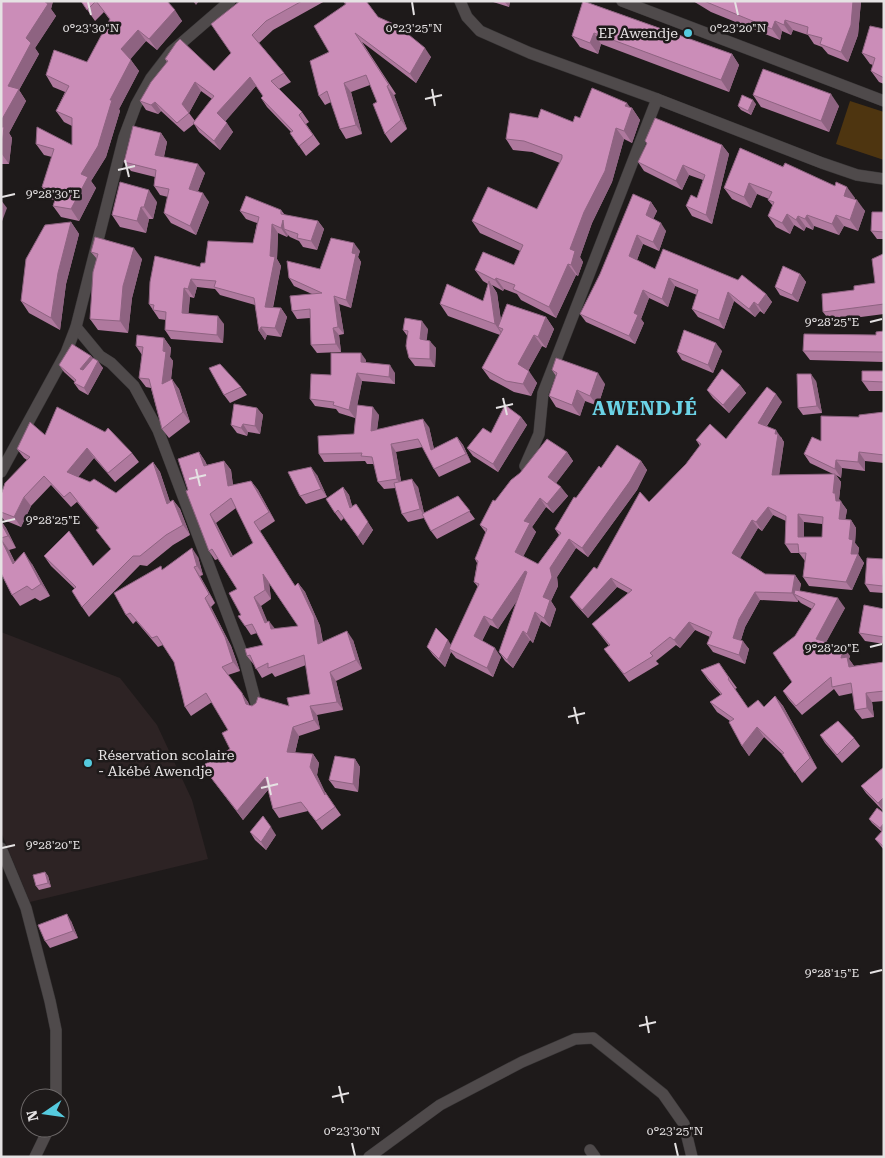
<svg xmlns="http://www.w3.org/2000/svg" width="885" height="1158" font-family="'Roboto Serif',serif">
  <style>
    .built { fill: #2d2324 }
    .green { fill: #4e3510 }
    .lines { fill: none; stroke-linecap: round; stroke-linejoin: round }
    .street-casing { stroke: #393637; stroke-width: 12 }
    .street { stroke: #4f4a4b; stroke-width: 11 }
    .wall { fill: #af799e; fill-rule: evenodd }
    .shaded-wall { fill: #8e6381 }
    .building { fill: #cb8db8; stroke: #8e6381; fill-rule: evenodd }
    .ticks { fill: none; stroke: #e5e2e3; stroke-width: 2 }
    .poi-dot { fill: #55cade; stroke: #1e1a1a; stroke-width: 2 }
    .labels { text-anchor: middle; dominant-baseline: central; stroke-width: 5; stroke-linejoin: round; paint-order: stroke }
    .poi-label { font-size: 14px; fill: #e5e2e3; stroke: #1e1a1a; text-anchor: end }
    .district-label { font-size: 19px; font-weight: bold; letter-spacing: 1px; fill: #6bd3e6; stroke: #1e1a1a }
    .ticks-label { font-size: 12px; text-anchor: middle; fill: #e5e2e3; stroke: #1e1a1a; stroke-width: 5; stroke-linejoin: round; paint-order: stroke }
  </style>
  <rect width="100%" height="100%" fill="#1e1a1a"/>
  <path class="built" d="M 1,632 L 120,678 L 157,725 L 192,800 L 208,859 L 30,902 L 1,832 Z"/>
  <path class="green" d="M 850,101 L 884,112 L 884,160 L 836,144 Z"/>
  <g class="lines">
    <defs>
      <g id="street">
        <path d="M 460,1 L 467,17 L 480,31 L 530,53 L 657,99 L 822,163 L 857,175 L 884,179"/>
        <path d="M 622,1 L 884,101"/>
        <path d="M 76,327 L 100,356 L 111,363 L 134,386 L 158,430 L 244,658 L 257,707"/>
        <path d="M 525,466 L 539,434 L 543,393 L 657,99"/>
        <path d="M 1,472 L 66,353 L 76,327 L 124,137 L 136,105 L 151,78 L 171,52 L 230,1"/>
        <path d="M 1,848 L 26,908 L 50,1001 L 56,1030 L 56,1098"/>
        <path d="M 590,1150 L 595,1157"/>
        <path d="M 35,1157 L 49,1128"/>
        <path d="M 369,1157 L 440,1105 L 522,1062 L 575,1039 L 593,1038 L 663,1094 L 684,1124 L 692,1157"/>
      </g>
    </defs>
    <use href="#street" class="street-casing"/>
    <use href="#street" class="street"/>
  </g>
  <g class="wall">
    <path d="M 1,1 L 53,1 L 51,9 L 56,16 L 35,48 L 39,54 L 19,90 L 26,101 L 9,133 L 12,138 L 9,164 L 1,164 Z"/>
    <path d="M 81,1 L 167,1 L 182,21 L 157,50 L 146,41 L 130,59 L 139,71 L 119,109 L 120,111 L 106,157 L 91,181 L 96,188 L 79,221 L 61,217 L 53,206 L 55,200 L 50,199 L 42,187 L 52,157 L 44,155 L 36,144 L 72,145 L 72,126 L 64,122 L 56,111 L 65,92 L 53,87 L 46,75 L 87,62 L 110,20 L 104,12 L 95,21 Z"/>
    <path d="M 240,1 L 325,1 L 273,30 L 259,43 L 284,73 L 291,82 L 279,89 L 302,112 L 309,122 L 306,124 L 320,144 L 306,156 L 290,133 L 291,132 L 267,107 L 261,98 L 263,96 L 256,86 L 225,121 L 233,132 L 220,150 L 199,132 L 194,124 L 184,132 L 161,111 L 158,114 L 146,110 L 140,101 L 167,62 L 165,59 L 214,71 L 231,53 ZM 201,91 L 212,99 L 195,121 L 189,113 Z"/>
    <path d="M 343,1 L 366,1 L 378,17 L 431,57 L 416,83 L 362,42 L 396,94 L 394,95 L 407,129 L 391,143 L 385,134 L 377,102 L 370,85 L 351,92 L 362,134 L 346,139 L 340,129 L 331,102 L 325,105 L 319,96 L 329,52 L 345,4 Z"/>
    <path d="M 490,1 L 510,1 L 509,7 Z"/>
    <path d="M 583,1 L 732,54 L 739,65 L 729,92 L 601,44 L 598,54 L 580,47 L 572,36 Z"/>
    <path d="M 693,1 L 861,1 L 858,35 L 848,62 L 828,54 L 822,47 L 814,44 L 808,35 L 793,30 L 791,35 L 782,31 L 780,40 L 711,12 Z"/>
    <path d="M 884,29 L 884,84 L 879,82 L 871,71 L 873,65 L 870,64 L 862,53 Z"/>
    <path d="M 753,95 L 839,106 L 829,132 L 761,107 Z"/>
    <path d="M 756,104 L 751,115 L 741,110 L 738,106 Z"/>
    <path d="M 630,108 L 632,108 L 640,120 L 632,143 L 624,139 L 612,182 L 592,223 L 580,257 L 583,262 L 578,276 L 576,275 L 556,318 L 521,300 L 517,294 L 504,289 L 503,291 L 492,285 L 497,293 L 501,320 L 546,317 L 554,329 L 546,348 L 542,346 L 528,371 L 537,383 L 531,396 L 514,392 L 490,379 L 482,368 L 500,335 L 448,316 L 440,304 L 483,301 L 488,284 L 483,281 L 475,270 L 514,265 L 520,251 L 480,233 L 472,221 L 537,209 L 560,163 L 532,152 L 513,150 L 506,139 L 538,118 L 573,122 L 580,118 Z"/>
    <path d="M 161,133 L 167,142 L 164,157 L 205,173 L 198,191 L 209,202 L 196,235 L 171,223 L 164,213 L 168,197 L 160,195 L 154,186 L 155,177 L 131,171 L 124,162 Z"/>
    <path d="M 645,141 L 722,145 L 729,154 L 712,224 L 692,216 L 686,206 L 697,198 L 703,180 L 689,175 L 682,190 L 644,171 L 638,162 L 647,144 Z"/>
    <path d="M 740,148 L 855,198 L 854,199 L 865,211 L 858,231 L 844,226 L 839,235 L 814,226 L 813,230 L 806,227 L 804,231 L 794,225 L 790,234 L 776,227 L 768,216 L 773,206 L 768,200 L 769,199 L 757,194 L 751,208 L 732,199 L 724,188 Z"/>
    <path d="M 157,202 L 153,219 L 149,219 L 146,233 L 120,227 L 112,215 Z"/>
    <path d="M 651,202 L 657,211 L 653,219 L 666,231 L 659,251 L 643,244 L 637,260 L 655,269 L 766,294 L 772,302 L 764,314 L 760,311 L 755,317 L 734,301 L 724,329 L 698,317 L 692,309 L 697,295 L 675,286 L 668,307 L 649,298 L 641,319 L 644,323 L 635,344 L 586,322 L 580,314 Z"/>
    <path d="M 281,210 L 285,215 L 318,221 L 324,229 L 317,250 L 303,247 L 299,241 L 290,237 L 288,235 L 287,237 L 278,233 L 277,259 L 281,266 L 273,308 L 281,308 L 287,317 L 281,337 L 267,335 L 265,340 L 259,331 L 255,305 L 220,295 L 215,289 L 197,287 L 194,298 L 190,297 L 188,313 L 224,324 L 223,343 L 171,339 L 165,330 L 166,320 L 159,319 L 149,304 L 205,263 L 253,243 L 257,223 L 246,219 L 240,211 Z"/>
    <path d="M 884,212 L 884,239 L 877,239 L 871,231 Z"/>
    <path d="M 71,222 L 79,234 L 66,284 L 60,330 L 29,313 L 21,301 Z"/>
    <path d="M 360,251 L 358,257 L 361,262 L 351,308 L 339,304 L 344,334 L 339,335 L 341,352 L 317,353 L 311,345 L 310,318 L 297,319 L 292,311 L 312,294 L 294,286 L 289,278 L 320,269 Z"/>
    <path d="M 91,252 L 142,259 L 132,298 L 128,333 L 98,330 L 90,319 L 97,259 Z"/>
    <path d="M 884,254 L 884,314 L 830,321 L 823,312 L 854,290 L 875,283 Z"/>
    <path d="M 800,274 L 806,282 L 798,302 L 780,295 L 775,287 Z"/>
    <path d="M 428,329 L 426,340 L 436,348 L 435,367 L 415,366 L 409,358 L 408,337 L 403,330 Z"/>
    <path d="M 884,331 L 884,362 L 810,360 L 803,351 L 876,335 Z"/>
    <path d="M 164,338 L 171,348 L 170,357 L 173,361 L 171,380 L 179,389 L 190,422 L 169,438 L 162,429 L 151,388 L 146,387 L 139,378 L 142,355 L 136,346 Z"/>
    <path d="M 722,351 L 713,373 L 682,360 L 677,352 Z"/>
    <path d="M 91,356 L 103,368 L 88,395 L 79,390 L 74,383 L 75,382 L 64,372 L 59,365 Z"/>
    <path d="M 366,360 L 366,363 L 395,373 L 395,384 L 362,381 L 357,405 L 379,415 L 377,429 L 429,427 L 434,449 L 457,437 L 463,445 L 471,462 L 439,477 L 434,469 L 423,447 L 396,452 L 401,481 L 418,487 L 424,513 L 458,496 L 475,519 L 437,539 L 431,531 L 424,518 L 408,522 L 402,514 L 396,488 L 384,489 L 378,482 L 374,464 L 367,464 L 365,461 L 324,462 L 319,454 L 354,434 L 356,410 L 355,418 L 339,413 L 336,409 L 315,406 L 310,399 L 331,375 Z"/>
    <path d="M 552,370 L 605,384 L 598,406 L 585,401 L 580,416 L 556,407 L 549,396 L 556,376 Z"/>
    <path d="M 884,371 L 884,391 L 869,391 L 862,381 Z"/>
    <path d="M 816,381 L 822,413 L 803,415 L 798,408 Z"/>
    <path d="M 740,385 L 746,393 L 729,413 L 713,398 L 707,390 Z"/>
    <path d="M 241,387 L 247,395 L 230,403 L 224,395 Z"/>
    <path d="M 782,402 L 767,426 L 782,438 L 782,439 L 784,442 L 779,475 L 833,474 L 810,463 L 804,454 L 821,441 L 859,417 L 884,412 L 884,463 L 865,461 L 865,471 L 842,468 L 841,478 L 836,475 L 841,482 L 839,499 L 847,510 L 845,520 L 851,520 L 856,528 L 855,543 L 859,548 L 858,554 L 864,563 L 852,590 L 809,586 L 803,577 L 805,561 L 799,553 L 791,553 L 785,544 L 786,521 L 773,515 L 762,531 L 758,528 L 740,558 L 765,574 L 795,575 L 801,584 L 799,591 L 845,608 L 826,642 L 850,656 L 849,659 L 854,666 L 884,662 L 884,701 L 872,702 L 874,717 L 862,719 L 855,710 L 853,693 L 839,696 L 834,689 L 802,715 L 789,700 L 783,691 L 792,682 L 795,636 L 812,609 L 801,603 L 798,600 L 798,602 L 760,600 L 745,627 L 741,640 L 749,649 L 745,664 L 713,652 L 707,644 L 710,637 L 695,630 L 680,648 L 676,645 L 656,661 L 659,664 L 629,682 L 604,649 L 609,646 L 592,624 L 628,593 L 617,587 L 588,618 L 576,605 L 570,597 L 597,569 L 649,502 L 686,464 L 700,446 L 696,440 L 726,439 ZM 804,522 L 822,524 L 822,537 L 804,537 Z"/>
    <path d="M 257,408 L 263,415 L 260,434 L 248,432 L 247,436 L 237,433 L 231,425 Z"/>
    <path d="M 521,417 L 527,425 L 498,472 L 473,456 L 467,448 L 491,433 Z"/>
    <path d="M 45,435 L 132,453 L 139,462 L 115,482 L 94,458 L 78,477 L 116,493 L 153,462 L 160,472 L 170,502 L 173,500 L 180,509 L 190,535 L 173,545 L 147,566 L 140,565 L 89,617 L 82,607 L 75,589 L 51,566 L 44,556 L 94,566 L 111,549 L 96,530 L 98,528 L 77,502 L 71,507 L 51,485 L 31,506 L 21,527 L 4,520 L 1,516 L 1,495 L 27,460 L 24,458 L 17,449 Z"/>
    <path d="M 199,452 L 205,461 L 207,465 L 224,461 L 231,470 L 233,485 L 251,481 L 258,490 L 275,521 L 260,531 L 295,586 L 298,583 L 305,592 L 320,626 L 323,642 L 353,640 L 362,669 L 336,681 L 343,710 L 317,715 L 320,729 L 299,736 L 295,753 L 313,754 L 319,763 L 317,775 L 325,793 L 325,792 L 341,815 L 322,830 L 308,811 L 279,818 L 273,809 L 268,790 L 243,820 L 202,766 L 230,749 L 228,730 L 212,702 L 191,716 L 185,707 L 174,662 L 163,645 L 158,647 L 136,621 L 133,624 L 126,615 L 163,569 L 198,557 L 203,575 L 200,576 L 215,603 L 211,607 L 231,646 L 240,671 L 228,675 L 248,702 L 249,705 L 252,706 L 289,706 L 310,694 L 306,665 L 275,677 L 272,673 L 262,678 L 254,665 L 247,656 L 263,645 L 257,633 L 251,635 L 245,626 L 241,615 L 237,589 L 218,559 L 215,560 L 209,551 L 188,490 ZM 236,508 L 253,543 L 233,556 L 216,523 ZM 269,583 L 298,626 L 275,629 L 267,622 L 261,606 L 271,599 Z"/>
    <path d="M 567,452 L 573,461 L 556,483 L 568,496 L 553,513 L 546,507 L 532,527 L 536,532 L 523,556 L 538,564 L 559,535 L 555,529 L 576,498 L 601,468 L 641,461 L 647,470 L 637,490 L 588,557 L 576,548 L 557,577 L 558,586 L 551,601 L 556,609 L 550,627 L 541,621 L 533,643 L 530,640 L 513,668 L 505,661 L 499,652 L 517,600 L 498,629 L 490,625 L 482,641 L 501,657 L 493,677 L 456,658 L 451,652 L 445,667 L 433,655 L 427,647 L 451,645 L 478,587 L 474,582 L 477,563 L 475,559 L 486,533 L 480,525 L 495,501 Z"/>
    <path d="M 317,475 L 327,497 L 306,504 L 300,496 Z"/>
    <path d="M 343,487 L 349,495 L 352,506 L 356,504 L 373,530 L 363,545 L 344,518 L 341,521 L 335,513 Z"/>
    <path d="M 1,521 L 6,528 L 16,548 L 9,550 L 15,562 L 32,564 L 50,596 L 40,601 L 35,598 L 20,606 L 12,595 L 1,573 Z"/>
    <path d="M 884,559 L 884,593 L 870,592 L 865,584 Z"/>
    <path d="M 884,609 L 884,644 L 865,641 L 859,633 Z"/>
    <path d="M 719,663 L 737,688 L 735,689 L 748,708 L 764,707 L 775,696 L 783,706 L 817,768 L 802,783 L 783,755 L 764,737 L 749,756 L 742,746 L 730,721 L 717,712 L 710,702 L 721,695 L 708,680 L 701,670 Z"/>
    <path d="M 820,735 L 854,738 L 860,746 L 842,763 L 825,743 Z"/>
    <path d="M 355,759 L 360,767 L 358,792 L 335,788 L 329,780 Z"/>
    <path d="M 884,767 L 884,810 L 883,811 L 866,793 L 861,786 Z"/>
    <path d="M 884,813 L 884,850 L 875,839 L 882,832 L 872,823 L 869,819 Z"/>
    <path d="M 250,832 L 276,835 L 266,850 L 255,840 Z"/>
    <path d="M 45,872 L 48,876 L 51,887 L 39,890 L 36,886 Z"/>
    <path d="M 71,921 L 78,938 L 50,948 L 45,941 Z"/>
  </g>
  <g class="shaded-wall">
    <path d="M 43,1 L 53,1 L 51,9 L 56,16 L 35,48 L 39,54 L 19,90 L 26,101 L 9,133 L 12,138 L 9,164 L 1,153 L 1,121 L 8,86 L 26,38 Z"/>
    <path d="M 193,1 L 199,1 L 196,5 Z"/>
    <path d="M 504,1 L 510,1 L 509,7 Z"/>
    <path d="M 853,1 L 861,1 L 858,35 L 848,62 L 841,52 Z"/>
    <path d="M 175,10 L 182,21 L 157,50 L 149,39 Z"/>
    <path d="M 785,20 L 793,30 L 791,35 L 784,25 Z"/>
    <path d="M 775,21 L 782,31 L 780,40 L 772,29 Z"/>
    <path d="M 138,30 L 146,41 L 129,61 L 121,49 Z"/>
    <path d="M 594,33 L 601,44 L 598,54 L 590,43 Z"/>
    <path d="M 425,48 L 431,57 L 416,83 L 410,74 Z"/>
    <path d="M 732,54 L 739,65 L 729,92 L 721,80 Z"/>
    <path d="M 131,60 L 139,71 L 119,109 L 120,111 L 106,157 L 91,181 L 96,188 L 79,221 L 71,209 L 81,174 L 110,100 Z"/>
    <path d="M 250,77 L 256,86 L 224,123 L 217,113 Z"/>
    <path d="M 195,82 L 201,91 L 189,113 L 182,104 Z"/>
    <path d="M 344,83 L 351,92 L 362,134 L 356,125 Z"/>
    <path d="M 387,86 L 394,95 L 407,129 L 401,120 Z"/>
    <path d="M 831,94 L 839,106 L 829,132 L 821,121 Z"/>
    <path d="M 753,100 L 756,104 L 751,115 L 748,111 Z"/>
    <path d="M 155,102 L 161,111 L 158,114 L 151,105 Z"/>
    <path d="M 627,103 L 632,110 L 632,108 L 640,120 L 632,143 L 624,131 L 625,106 Z"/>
    <path d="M 227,123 L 233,132 L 220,150 L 214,141 Z"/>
    <path d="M 616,128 L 624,139 L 612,182 L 592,223 L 580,257 L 583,262 L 578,276 L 571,265 L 570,249 L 584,212 Z"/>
    <path d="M 161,133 L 167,142 L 162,164 L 155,155 Z"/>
    <path d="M 722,145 L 729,154 L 712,224 L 706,215 Z"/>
    <path d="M 198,164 L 205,173 L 195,198 L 189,189 Z"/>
    <path d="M 683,165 L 689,175 L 682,190 L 676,181 Z"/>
    <path d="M 749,183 L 757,194 L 751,208 L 744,197 Z"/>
    <path d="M 847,187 L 855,198 L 852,207 L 844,196 Z"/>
    <path d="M 149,190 L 157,202 L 153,219 L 144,207 Z"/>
    <path d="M 203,193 L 209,202 L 196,235 L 190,226 Z"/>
    <path d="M 1,200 L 7,208 L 1,224 Z"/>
    <path d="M 857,200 L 865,211 L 858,231 L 850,220 Z"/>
    <path d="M 651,202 L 657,211 L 651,224 L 646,215 Z"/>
    <path d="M 141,207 L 149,219 L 146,233 L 137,221 Z"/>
    <path d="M 787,214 L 794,225 L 790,234 L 782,223 Z"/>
    <path d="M 807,215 L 814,226 L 813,230 L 805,219 Z"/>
    <path d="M 836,215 L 844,226 L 839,235 L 832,224 Z"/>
    <path d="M 798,216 L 806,227 L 804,231 L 796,220 Z"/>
    <path d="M 283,220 L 284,229 L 288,235 L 287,237 L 281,228 Z"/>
    <path d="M 318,221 L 324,229 L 317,250 L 311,241 Z"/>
    <path d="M 71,222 L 79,234 L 66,284 L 60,330 L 51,318 L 58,273 Z"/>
    <path d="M 661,223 L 666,231 L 659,251 L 653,242 Z"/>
    <path d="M 272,224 L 278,233 L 277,259 L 281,266 L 271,315 L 265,307 L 270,256 Z"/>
    <path d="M 637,235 L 643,244 L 635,265 L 629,256 Z"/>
    <path d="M 354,243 L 360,251 L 358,257 L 361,262 L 351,308 L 346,300 L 352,253 Z"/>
    <path d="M 134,248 L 142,259 L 132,298 L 128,333 L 120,321 L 123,286 Z"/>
    <path d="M 568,264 L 576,275 L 556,318 L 549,307 Z"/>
    <path d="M 800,274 L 806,282 L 798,302 L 792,295 Z"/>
    <path d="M 496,278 L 504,289 L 503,291 L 495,280 Z"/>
    <path d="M 669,278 L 675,286 L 668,307 L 662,299 Z"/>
    <path d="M 191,279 L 197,287 L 194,298 L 188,289 Z"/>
    <path d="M 489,281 L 497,293 L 502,329 L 498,327 L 503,334 L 503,336 L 495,324 Z"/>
    <path d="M 184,288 L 190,297 L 188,321 L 182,313 Z"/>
    <path d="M 643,290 L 649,298 L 641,319 L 644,323 L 635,344 L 629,336 L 634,313 Z"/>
    <path d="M 728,292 L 734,301 L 724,329 L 719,320 Z"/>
    <path d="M 766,294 L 772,302 L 764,314 L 758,305 Z"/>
    <path d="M 334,296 L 339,304 L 344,334 L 338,327 Z"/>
    <path d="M 754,302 L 760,311 L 755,317 L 749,309 Z"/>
    <path d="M 281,308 L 287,317 L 281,337 L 275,328 Z"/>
    <path d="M 218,316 L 224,324 L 223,343 L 217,335 Z"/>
    <path d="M 546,317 L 554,329 L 546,348 L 538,337 Z"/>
    <path d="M 422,321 L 428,329 L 426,347 L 420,339 Z"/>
    <path d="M 261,327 L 267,335 L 265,340 L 259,331 Z"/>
    <path d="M 333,328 L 339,335 L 341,352 L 336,344 Z"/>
    <path d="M 534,335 L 542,346 L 526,375 L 518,364 Z"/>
    <path d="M 164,338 L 171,348 L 170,357 L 173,361 L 169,394 L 162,384 Z"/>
    <path d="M 430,341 L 436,348 L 435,367 L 430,359 Z"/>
    <path d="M 716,343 L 722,351 L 713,373 L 708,365 Z"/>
    <path d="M 361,353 L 366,360 L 366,370 L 361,362 Z"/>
    <path d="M 91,356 L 96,363 L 85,376 L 80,369 Z"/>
    <path d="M 98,361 L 103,368 L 88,395 L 84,388 Z"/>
    <path d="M 390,365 L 395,373 L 395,384 L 389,377 Z"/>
    <path d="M 529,371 L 537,383 L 531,396 L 523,384 Z"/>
    <path d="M 357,373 L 362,381 L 355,418 L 349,410 Z"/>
    <path d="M 598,373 L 605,384 L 598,406 L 590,396 Z"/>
    <path d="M 811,374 L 816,381 L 822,413 L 817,406 Z"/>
    <path d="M 172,379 L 179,389 L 190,422 L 183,412 Z"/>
    <path d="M 740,385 L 746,393 L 729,413 L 723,405 Z"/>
    <path d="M 577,390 L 585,401 L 580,416 L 572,405 Z"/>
    <path d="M 776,394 L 782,402 L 763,431 L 758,423 Z"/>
    <path d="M 373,407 L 379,415 L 376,439 L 371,431 Z"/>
    <path d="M 257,408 L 263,415 L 260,434 L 255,426 Z"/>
    <path d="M 521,417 L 527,425 L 498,472 L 493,464 Z"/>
    <path d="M 423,419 L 429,427 L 436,458 L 431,450 Z"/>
    <path d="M 243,424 L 248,432 L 247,436 L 241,428 Z"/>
    <path d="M 776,430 L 784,442 L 778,483 L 772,475 L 775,434 Z"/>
    <path d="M 457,437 L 463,445 L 471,462 L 466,454 Z"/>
    <path d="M 391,444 L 396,452 L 402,487 L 397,479 Z"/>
    <path d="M 87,448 L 94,458 L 74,482 L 67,472 Z"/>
    <path d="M 199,452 L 205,461 L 210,475 L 204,466 Z"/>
    <path d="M 567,452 L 573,461 L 554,486 L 548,477 Z"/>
    <path d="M 859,452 L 865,461 L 865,471 L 858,462 Z"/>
    <path d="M 836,460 L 842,468 L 841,478 L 835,469 Z"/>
    <path d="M 224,461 L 231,470 L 234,495 L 228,486 Z"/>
    <path d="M 641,461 L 647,470 L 637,490 L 588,557 L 582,548 Z"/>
    <path d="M 153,462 L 160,472 L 174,514 L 167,504 Z"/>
    <path d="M 311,467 L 317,475 L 327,497 L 321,489 Z"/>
    <path d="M 835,474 L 841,482 L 839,499 L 847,510 L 844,527 L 839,519 L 836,501 L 833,493 Z"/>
    <path d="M 412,479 L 418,487 L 425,517 L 420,509 Z"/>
    <path d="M 251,481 L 258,490 L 275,521 L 269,512 Z"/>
    <path d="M 343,487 L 349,495 L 355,516 L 350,508 Z"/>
    <path d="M 561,487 L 568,496 L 553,513 L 547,504 Z"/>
    <path d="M 24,497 L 31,506 L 21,527 L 14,517 Z"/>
    <path d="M 540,498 L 546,507 L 532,527 L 536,532 L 521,561 L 515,552 L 524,521 Z"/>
    <path d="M 173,500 L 180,509 L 190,535 L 183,525 Z"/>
    <path d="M 356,504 L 373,530 L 363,545 L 358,537 Z"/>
    <path d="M 768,507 L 773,515 L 762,531 L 756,522 Z"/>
    <path d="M 210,514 L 216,523 L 237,566 L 231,557 Z"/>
    <path d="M 798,514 L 804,522 L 804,546 L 798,537 Z"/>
    <path d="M 752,520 L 758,528 L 738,562 L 732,553 Z"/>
    <path d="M 851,520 L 856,528 L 855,543 L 859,548 L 858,556 L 858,554 L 864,563 L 852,590 L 846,582 L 851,554 L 849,539 Z"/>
    <path d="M 1,521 L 6,528 L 16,548 L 8,536 L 1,523 Z"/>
    <path d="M 1,539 L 9,550 L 21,576 L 13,564 Z"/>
    <path d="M 569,539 L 576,548 L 557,577 L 558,586 L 551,601 L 556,609 L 550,627 L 544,618 L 543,597 L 550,568 Z"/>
    <path d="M 192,548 L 198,557 L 203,575 L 197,566 Z"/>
    <path d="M 24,552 L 32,564 L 50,596 L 41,584 Z"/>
    <path d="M 194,567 L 200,576 L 215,603 L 209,594 Z"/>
    <path d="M 525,571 L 531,580 L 498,629 L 492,620 Z"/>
    <path d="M 263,574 L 269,583 L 271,599 L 265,590 Z"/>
    <path d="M 795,575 L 801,584 L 799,596 L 794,594 L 798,600 L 798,602 L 792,593 Z"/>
    <path d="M 611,578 L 617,587 L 588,618 L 582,610 Z"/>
    <path d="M 298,583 L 305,592 L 320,626 L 324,653 L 318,644 Z"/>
    <path d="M 755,592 L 760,600 L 745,627 L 739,646 L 733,638 L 739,619 Z"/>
    <path d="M 254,597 L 261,606 L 272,632 L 265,623 Z"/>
    <path d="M 205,598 L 211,607 L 231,646 L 240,671 L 233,662 Z"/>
    <path d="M 838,598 L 845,608 L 823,648 L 816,639 Z"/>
    <path d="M 535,612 L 541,621 L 533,643 L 527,634 Z"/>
    <path d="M 484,616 L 490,625 L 480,645 L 474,636 Z"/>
    <path d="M 269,621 L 276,630 L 271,629 Z"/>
    <path d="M 689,622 L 695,630 L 680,648 L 674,640 Z"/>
    <path d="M 347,631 L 353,640 L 362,669 L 356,660 Z"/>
    <path d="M 523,631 L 530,640 L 513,668 L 507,660 Z"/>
    <path d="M 448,640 L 453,648 L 449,649 L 451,652 L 445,667 L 439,659 Z"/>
    <path d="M 743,641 L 749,649 L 745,664 L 739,655 Z"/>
    <path d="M 844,647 L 850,656 L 849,659 L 854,666 L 856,676 L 841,658 Z"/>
    <path d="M 495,648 L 501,657 L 493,677 L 487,668 Z"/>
    <path d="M 330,672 L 336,681 L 343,710 L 337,702 Z"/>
    <path d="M 242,693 L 248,702 L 252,713 L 246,704 Z"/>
    <path d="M 866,693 L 872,702 L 874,717 L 867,708 Z"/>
    <path d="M 775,696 L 783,706 L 817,768 L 810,758 Z"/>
    <path d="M 310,706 L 317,715 L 320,729 L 314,720 Z"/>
    <path d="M 293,727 L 299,736 L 293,761 L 287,752 Z"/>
    <path d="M 757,727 L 764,737 L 749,756 L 742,746 Z"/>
    <path d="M 313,754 L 319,763 L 317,775 L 331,804 L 325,795 L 310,767 Z"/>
    <path d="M 355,759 L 360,767 L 358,792 L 353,784 Z"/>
    <path d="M 265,778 L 271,786 L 243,820 L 237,811 Z"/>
    <path d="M 884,797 L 884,810 L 883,811 L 878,803 Z"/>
    <path d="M 884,823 L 884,831 L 882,832 L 880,828 Z"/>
    <path d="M 271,827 L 276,835 L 266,850 L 261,842 Z"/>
    <path d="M 45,872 L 48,876 L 51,887 L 48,883 Z"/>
    <path d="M 67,914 L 71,921 L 78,938 L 73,931 Z"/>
  </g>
  <g class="building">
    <path d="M 1,1 L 44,1 L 48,4 L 26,38 L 31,43 L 8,86 L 19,89 L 1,121 Z"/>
    <path d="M 81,1 L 96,1 L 87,10 Z"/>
    <path d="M 96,1 L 167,1 L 175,10 L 149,39 L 138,30 L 121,49 L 131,60 L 110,100 L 112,100 L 98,146 L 81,174 L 88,177 L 71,209 L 53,206 L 58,191 L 42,187 L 54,149 L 36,144 L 37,127 L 72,145 L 72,118 L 56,111 L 69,86 L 46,75 L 54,50 L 87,62 L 110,19 Z"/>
    <path d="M 240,1 L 302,1 L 266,21 L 252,35 L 284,73 L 271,81 L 302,112 L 299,115 L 313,135 L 299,146 L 290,133 L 293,131 L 261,98 L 263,96 L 250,77 L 217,113 L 227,123 L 214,141 L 193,123 L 214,96 L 195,82 L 182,104 L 189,113 L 177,123 L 155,102 L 151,105 L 140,101 L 151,82 L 168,61 L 165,59 L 176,43 L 180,39 L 214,71 L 231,53 L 211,24 Z"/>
    <path d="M 344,1 L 366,1 L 378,17 L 398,26 L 425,48 L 410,74 L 355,33 L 389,85 L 387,86 L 401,120 L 385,134 L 373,104 L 377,102 L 366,75 L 344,83 L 356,125 L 340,129 L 327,91 L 319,96 L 310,61 L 329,52 L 314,26 L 346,4 Z"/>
    <path d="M 583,1 L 732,54 L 721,80 L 594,33 L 590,43 L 572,36 Z"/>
    <path d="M 704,1 L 853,1 L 851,25 L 841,52 L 820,44 L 822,38 L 807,34 L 808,27 L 785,20 L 784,25 L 775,21 L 772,29 Z"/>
    <path d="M 870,26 L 884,29 L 884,78 L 871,71 L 875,58 L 862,53 Z"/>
    <path d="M 763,69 L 831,94 L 821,121 L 753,95 Z"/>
    <path d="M 592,88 L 627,103 L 625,106 L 632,108 L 624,131 L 616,128 L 605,171 L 584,212 L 570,249 L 575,251 L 571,265 L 568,264 L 549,307 L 513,289 L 515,285 L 496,278 L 495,280 L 475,270 L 483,252 L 514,265 L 523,245 L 472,221 L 488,187 L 537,209 L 562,158 L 562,155 L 524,141 L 506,139 L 510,113 L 538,118 L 541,109 L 573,122 L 575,116 L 580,118 Z"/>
    <path d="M 742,95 L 753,100 L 748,111 L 738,106 Z"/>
    <path d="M 655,118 L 722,145 L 706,215 L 686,206 L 691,195 L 697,198 L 705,175 L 683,165 L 676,181 L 638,162 L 647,143 L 645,141 Z"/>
    <path d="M 133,126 L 161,133 L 155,155 L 198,164 L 189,189 L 203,193 L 190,226 L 164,213 L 169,189 L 154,186 L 156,170 L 124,162 Z"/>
    <path d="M 1,127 L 4,127 L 1,152 Z"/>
    <path d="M 740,148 L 783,167 L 785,163 L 835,186 L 836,182 L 847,187 L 844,196 L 857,200 L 850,220 L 836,215 L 832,224 L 807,215 L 805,219 L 798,216 L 796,220 L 787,214 L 782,223 L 768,216 L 774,202 L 768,200 L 772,192 L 749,183 L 744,197 L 724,188 Z"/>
    <path d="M 120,182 L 149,190 L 144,207 L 141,207 L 137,221 L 112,215 Z"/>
    <path d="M 633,194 L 651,202 L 646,215 L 661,223 L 653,242 L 637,235 L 629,256 L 655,269 L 663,249 L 738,280 L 742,275 L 766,294 L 758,305 L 754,302 L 749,309 L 728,292 L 719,320 L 692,309 L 698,290 L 669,278 L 662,299 L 643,290 L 634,313 L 638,315 L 629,336 L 580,314 L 600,274 Z"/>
    <path d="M 246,196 L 281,210 L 281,214 L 318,221 L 311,241 L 297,238 L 298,234 L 284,229 L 283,220 L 281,228 L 272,224 L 270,256 L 275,257 L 265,307 L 281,308 L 275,328 L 261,327 L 259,331 L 254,298 L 214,287 L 216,281 L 191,279 L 188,289 L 184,288 L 182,313 L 218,316 L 217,335 L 165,330 L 166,312 L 153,310 L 154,305 L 149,304 L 150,282 L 155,256 L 200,267 L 201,263 L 205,263 L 208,241 L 253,243 L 259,217 L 240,211 Z"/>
    <path d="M 872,212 L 884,212 L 884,232 L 871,231 Z"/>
    <path d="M 71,222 L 58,273 L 51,318 L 21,301 L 26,259 L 45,225 Z"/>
    <path d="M 95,237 L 134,248 L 123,286 L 120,321 L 90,319 L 93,272 L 98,254 L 91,252 Z"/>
    <path d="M 331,238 L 354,243 L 352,253 L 356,254 L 346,300 L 334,296 L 338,327 L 333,328 L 336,344 L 311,345 L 310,309 L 292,311 L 290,296 L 322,293 L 289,278 L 287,261 L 320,269 Z"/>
    <path d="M 883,254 L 884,254 L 884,304 L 823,312 L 822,294 L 854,290 L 854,286 L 875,283 L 872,259 Z"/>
    <path d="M 783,266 L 800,274 L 792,295 L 775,287 Z"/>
    <path d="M 489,281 L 495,324 L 440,304 L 447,284 L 483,301 Z"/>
    <path d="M 507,304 L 546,317 L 538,337 L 534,335 L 518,364 L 529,371 L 523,384 L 506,381 L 482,368 L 503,329 L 498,327 Z"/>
    <path d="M 405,318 L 422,321 L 420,339 L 430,341 L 430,359 L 409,358 L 406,346 L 408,331 L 403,330 Z"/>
    <path d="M 684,330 L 716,343 L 708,365 L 677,352 Z"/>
    <path d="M 884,331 L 884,352 L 803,351 L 804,334 L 876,335 L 876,332 Z"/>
    <path d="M 137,335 L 164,338 L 163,351 L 166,352 L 162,384 L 172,379 L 183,412 L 162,429 L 149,379 L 139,378 L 143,347 L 136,346 Z"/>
    <path d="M 72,344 L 91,356 L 80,369 L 83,370 L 93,358 L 98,361 L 84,388 L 74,383 L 76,380 L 59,365 Z"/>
    <path d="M 331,353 L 361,353 L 361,362 L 390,365 L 389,377 L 357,373 L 349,410 L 333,405 L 334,402 L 310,399 L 311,374 L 331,375 Z"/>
    <path d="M 556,358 L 598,373 L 590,396 L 577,390 L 572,405 L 549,396 L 557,373 L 552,370 Z"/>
    <path d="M 220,364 L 241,387 L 224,395 L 209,368 Z"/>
    <path d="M 722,369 L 740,385 L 723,405 L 707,390 Z"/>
    <path d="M 862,371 L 884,371 L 884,382 L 862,381 Z"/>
    <path d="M 797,374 L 811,374 L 817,406 L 798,408 Z"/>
    <path d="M 767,387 L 776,394 L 758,423 L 776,430 L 775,434 L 778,434 L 772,475 L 835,474 L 833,493 L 835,493 L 836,501 L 841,501 L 839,519 L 851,520 L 849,539 L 853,540 L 851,554 L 858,554 L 846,582 L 803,577 L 806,553 L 799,553 L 798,544 L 785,544 L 786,516 L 768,507 L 756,522 L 752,520 L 732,553 L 765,574 L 795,575 L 792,593 L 755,592 L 739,619 L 733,638 L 743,641 L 739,655 L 707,644 L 712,632 L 689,622 L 674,640 L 670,637 L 650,653 L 653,656 L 624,674 L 604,649 L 610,645 L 592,624 L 632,590 L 611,578 L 582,610 L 570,597 L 594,567 L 597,569 L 640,492 L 649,502 L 686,464 L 701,444 L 696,440 L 710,424 L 726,439 ZM 798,514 L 823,517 L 822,537 L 798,537 Z"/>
    <path d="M 234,404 L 257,408 L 255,426 L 243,424 L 241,428 L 231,425 Z"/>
    <path d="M 357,405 L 373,407 L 371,431 L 423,419 L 431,450 L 457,437 L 466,454 L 434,469 L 418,439 L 391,444 L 397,479 L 378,482 L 372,457 L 361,456 L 362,453 L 319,454 L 318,436 L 354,434 Z"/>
    <path d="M 505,405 L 521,417 L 493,464 L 467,448 L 483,428 L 491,433 Z"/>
    <path d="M 57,407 L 105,432 L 108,428 L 132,453 L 108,473 L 87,448 L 67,472 L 90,482 L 94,479 L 116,493 L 153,462 L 167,504 L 173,500 L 183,525 L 166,535 L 140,556 L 133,556 L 82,607 L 72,591 L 76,587 L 44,556 L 69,531 L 93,566 L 111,549 L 96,530 L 99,528 L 70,492 L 64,497 L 44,476 L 24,497 L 14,517 L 1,512 L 1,495 L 5,483 L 30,457 L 17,449 L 30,422 L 45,435 Z"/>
    <path d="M 884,412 L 884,455 L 859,452 L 858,462 L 836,460 L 835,469 L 804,454 L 812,437 L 821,441 L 821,416 L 859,417 L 859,415 Z"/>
    <path d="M 547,439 L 567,452 L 548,477 L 561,487 L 547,504 L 540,498 L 524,521 L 530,523 L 515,552 L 538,564 L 561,533 L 555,529 L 574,497 L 576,498 L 599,466 L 601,468 L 617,445 L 641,461 L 630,481 L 582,548 L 569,539 L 550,568 L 552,577 L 543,597 L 550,600 L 544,618 L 535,612 L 527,634 L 523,631 L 507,660 L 499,652 L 527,572 L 525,571 L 492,620 L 484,616 L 474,636 L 495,648 L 487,668 L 449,649 L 479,584 L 474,582 L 478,561 L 475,559 L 487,529 L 480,525 L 493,500 L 495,501 L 511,480 L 520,473 Z"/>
    <path d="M 199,452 L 204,466 L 224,461 L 228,486 L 251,481 L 269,512 L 254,522 L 295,586 L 298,583 L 314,617 L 318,644 L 347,631 L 356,660 L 330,672 L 337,702 L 310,706 L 314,720 L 293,727 L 287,752 L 313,754 L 310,767 L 325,795 L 325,792 L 335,807 L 316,821 L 301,802 L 273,809 L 265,778 L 237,811 L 202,766 L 230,749 L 222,733 L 228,730 L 206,693 L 185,707 L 174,662 L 157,636 L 152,638 L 130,613 L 126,615 L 114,593 L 161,566 L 162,570 L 192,548 L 197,566 L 194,567 L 209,594 L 205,598 L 225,637 L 233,662 L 222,667 L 242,693 L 246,704 L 252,706 L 256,703 L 258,697 L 289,706 L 287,698 L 310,694 L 304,655 L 268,668 L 268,663 L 256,669 L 250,655 L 247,656 L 245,649 L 263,645 L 252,624 L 245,626 L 238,616 L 241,615 L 229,593 L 237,589 L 212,549 L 209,551 L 186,491 L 188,490 L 178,459 ZM 231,498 L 253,543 L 231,557 L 210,514 ZM 263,574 L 298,626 L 271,629 L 269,621 L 265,623 L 254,597 L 265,590 Z"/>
    <path d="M 311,467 L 321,489 L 300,496 L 288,472 Z"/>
    <path d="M 412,479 L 420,509 L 402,514 L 394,483 Z"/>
    <path d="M 343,487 L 350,508 L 356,504 L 368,522 L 358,537 L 338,510 L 335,513 L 326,499 Z"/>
    <path d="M 458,496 L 470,511 L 431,531 L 422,514 Z"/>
    <path d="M 1,523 L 8,536 L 1,538 Z"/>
    <path d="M 1,539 L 13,564 L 24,552 L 41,584 L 32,590 L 27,586 L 12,595 L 1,573 Z"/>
    <path d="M 867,558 L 884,559 L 883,586 L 865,584 Z"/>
    <path d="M 795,590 L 838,598 L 816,639 L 844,647 L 841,658 L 847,657 L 849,667 L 884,662 L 884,691 L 866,693 L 867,708 L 855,710 L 851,683 L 832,687 L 831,677 L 796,706 L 783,691 L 792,682 L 773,653 L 795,636 L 815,604 L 794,594 Z"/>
    <path d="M 864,605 L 884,609 L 884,637 L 859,633 Z"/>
    <path d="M 436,628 L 448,640 L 439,659 L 427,647 Z"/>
    <path d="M 719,663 L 729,678 L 728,679 L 748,708 L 758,700 L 764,707 L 775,696 L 810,758 L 795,773 L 782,754 L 784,753 L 757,727 L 742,746 L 729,722 L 734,719 L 710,702 L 722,694 L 701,670 Z"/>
    <path d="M 838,721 L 854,738 L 837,755 L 820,735 Z"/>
    <path d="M 335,756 L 355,759 L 353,784 L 329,780 Z"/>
    <path d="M 884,767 L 884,797 L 878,803 L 861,786 Z"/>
    <path d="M 877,808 L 884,813 L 884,823 L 880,828 L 869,819 Z"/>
    <path d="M 263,816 L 271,827 L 261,842 L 250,832 Z"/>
    <path d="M 884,829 L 884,847 L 875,839 Z"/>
    <path d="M 45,872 L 48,883 L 36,886 L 33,875 Z"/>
    <path d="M 67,914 L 73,931 L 45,941 L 38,925 Z"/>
  </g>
  <path class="ticks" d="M 88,2 L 91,15M 412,2 L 414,15M 735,2 L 738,15M 432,89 L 435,106M 425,99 L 442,95M 125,160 L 129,177M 118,170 L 135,166M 2,197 L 15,194M 870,322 L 882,319M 503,398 L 507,415M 496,408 L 513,404M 196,469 L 200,486M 189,479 L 206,475M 2,522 L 15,519M 870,647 L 882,644M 574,707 L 578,724M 568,717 L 585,713M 267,777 L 271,795M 261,788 L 278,784M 2,848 L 15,845M 870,973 L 882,970M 646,1016 L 649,1033M 639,1026 L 656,1022M 339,1086 L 343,1103M 332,1097 L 349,1093M 352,1143 L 355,1156M 675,1143 L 678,1156"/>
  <g class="poi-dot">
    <circle cx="688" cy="33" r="5"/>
    <circle cx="88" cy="763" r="5"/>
  </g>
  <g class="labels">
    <g class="poi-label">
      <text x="678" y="33">EP Awendje</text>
      <text x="98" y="755" text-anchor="start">Réservation scolaire<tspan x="98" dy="16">- Akébé Awendje</tspan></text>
    </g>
    <g class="district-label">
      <text x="645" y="408">AWENDJÉ</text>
    </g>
  </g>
  <g class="ticks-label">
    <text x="91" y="32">0°23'30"N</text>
    <text x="414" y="32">0°23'25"N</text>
    <text x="738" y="32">0°23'20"N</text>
    <text x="53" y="198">9°28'30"E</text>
    <text x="832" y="326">9°28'25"E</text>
    <text x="53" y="524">9°28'25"E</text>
    <text x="832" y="652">9°28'20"E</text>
    <text x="53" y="849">9°28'20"E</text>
    <text x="832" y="977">9°28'15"E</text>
    <text x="352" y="1135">0°23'30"N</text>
    <text x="675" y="1135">0°23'25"N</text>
  </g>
  <rect width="885" height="1158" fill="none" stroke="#e5e2e3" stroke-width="5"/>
  <g transform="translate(45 1113) rotate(257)"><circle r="24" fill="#1e1a1a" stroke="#6e6a6a"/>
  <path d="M0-4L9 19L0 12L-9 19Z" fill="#55cade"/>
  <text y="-8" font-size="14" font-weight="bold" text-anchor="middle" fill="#e5e2e3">N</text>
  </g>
</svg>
